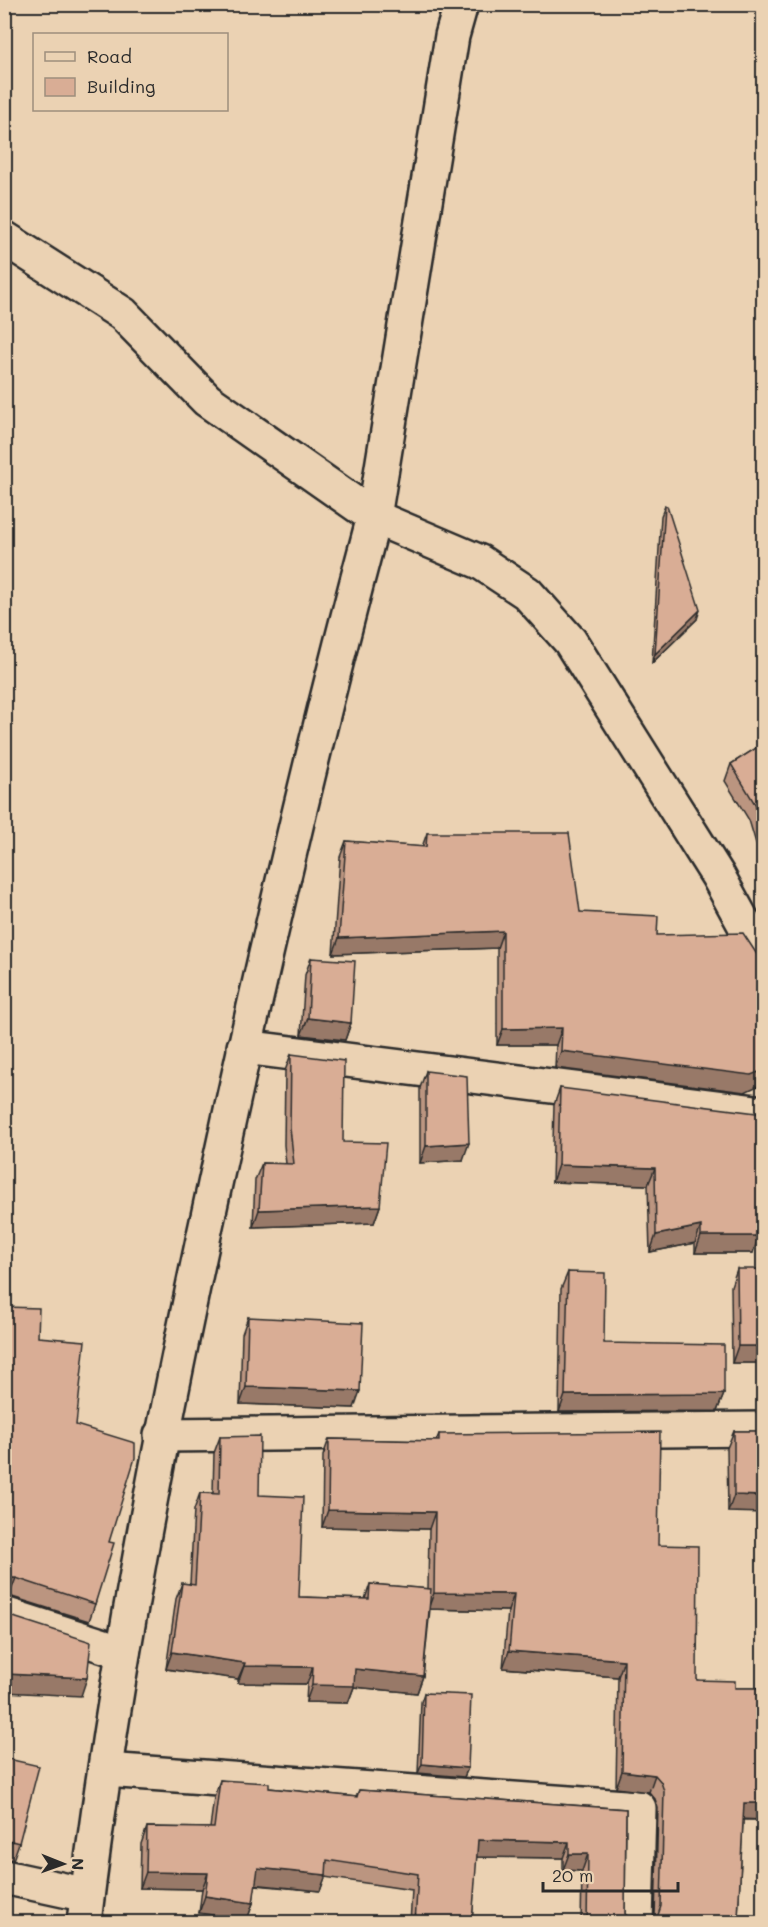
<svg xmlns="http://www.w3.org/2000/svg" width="768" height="1927" font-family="Mali,sans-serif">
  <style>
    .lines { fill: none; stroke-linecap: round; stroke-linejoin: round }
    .minor-casing { stroke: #2b2b2b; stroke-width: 38 }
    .tertiary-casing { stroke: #2b2b2b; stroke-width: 38 }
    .secondary-casing { stroke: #2b2b2b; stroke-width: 38 }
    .minor { stroke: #ebd2b3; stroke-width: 33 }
    .tertiary { stroke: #ebd2b3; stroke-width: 33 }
    .secondary { stroke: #ebd2b3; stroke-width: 33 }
    .wall { fill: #bb9580; stroke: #2b2b2b; stroke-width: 1.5 }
    .shaded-wall { fill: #987968; stroke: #2b2b2b; stroke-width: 1.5 }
    .building { fill: #d9ad95; stroke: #2b2b2b; stroke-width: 1.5 }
  </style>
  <rect width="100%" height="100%" fill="#ebd2b3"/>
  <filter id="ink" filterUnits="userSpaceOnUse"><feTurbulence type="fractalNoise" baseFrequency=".0167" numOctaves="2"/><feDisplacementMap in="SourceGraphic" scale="12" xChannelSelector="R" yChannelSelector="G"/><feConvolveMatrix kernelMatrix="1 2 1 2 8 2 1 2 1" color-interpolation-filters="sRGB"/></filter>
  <g filter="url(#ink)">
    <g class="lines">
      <defs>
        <g id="minor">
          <path d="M 374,517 L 480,562 L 527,593 L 570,641 L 718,876 L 764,960"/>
          <path d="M 244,1047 L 764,1113"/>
          <path d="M 161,1435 L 764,1429"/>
          <path d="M 4,1614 L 123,1652"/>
          <path d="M 106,1770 L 639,1808 L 636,1922"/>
          <path d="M 4,1877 L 87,1895"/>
        </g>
        <path id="tertiary" d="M 374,517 L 452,36 L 461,4"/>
        <path id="secondary" d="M 4,238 L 123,314 L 207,400 L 374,517 C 315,738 263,960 215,1184 C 162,1428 114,1674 84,1922"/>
      </defs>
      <use href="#minor" class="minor-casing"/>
      <use href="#tertiary" class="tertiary-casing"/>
      <use href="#secondary" class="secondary-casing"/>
      <use href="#minor" class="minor"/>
      <use href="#tertiary" class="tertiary"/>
      <use href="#secondary" class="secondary"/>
    </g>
    <g class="wall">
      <path d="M 665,506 L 697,619 L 652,663 L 661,516 Z"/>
      <path d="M 764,743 L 764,870 L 749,820 L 725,781 L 731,764 Z"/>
      <path d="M 427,833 L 580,912 L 657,935 L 745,1092 L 555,1068 L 556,1045 L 497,1045 L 497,948 L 333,954 L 340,857 L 346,841 L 422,847 Z"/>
      <path d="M 311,958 L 351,1023 L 345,1040 L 301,1035 L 305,975 Z"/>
      <path d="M 291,1054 L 380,1206 L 374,1223 L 253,1227 L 255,1180 L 262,1163 L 286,1164 L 284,1145 L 285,1071 Z"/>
      <path d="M 426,1071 L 463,1160 L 420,1163 L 420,1088 Z"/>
      <path d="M 560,1088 L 764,1205 L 759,1204 L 753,1253 L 695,1253 L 695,1243 L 650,1252 L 648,1185 L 552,1182 L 554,1105 Z"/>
      <path d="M 737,1269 L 764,1363 L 732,1363 L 731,1286 Z"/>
      <path d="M 568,1272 L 604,1343 L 724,1394 L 717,1411 L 559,1412 L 561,1289 Z"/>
      <path d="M 248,1317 L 354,1408 L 240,1404 L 242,1334 Z"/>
      <path d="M 38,1337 L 76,1425 L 109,1542 L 95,1604 L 89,1621 L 9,1596 Z"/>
      <path d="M 734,1431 L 764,1431 L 728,1512 L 727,1448 Z"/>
      <path d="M 439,1434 L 658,1545 L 697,1680 L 735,1688 L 764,1688 L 764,1820 L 743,1820 L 738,1918 L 650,1922 L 655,1918 L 658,1808 L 655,1799 L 649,1792 L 616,1788 L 618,1677 L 503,1668 L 508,1611 L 430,1609 L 423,1676 L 417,1693 L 354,1687 L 348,1703 L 306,1702 L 307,1684 L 238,1683 L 238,1679 L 166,1669 L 176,1599 L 182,1583 L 190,1584 L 194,1510 L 200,1493 L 213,1493 L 214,1453 L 220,1437 L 259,1495 L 299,1597 L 365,1599 L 370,1584 L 428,1589 L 429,1529 L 322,1527 L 323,1456 L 329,1439 L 436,1441 Z"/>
      <path d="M 424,1693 L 468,1768 L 464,1777 L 418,1773 L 421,1702 Z"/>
      <path d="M 4,1758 L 19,1843 L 13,1860 L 4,1858 Z"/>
      <path d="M 220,1780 L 269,1788 L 356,1797 L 359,1790 L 626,1809 L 625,1914 L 632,1921 L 636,1923 L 581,1923 L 582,1871 L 563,1870 L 563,1858 L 476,1857 L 472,1923 L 410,1923 L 412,1890 L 325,1877 L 320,1891 L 255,1885 L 253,1903 L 247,1920 L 199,1913 L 202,1889 L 140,1888 L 141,1844 L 147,1827 L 210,1828 L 214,1797 Z"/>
    </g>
    <g class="shaded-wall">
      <path d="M 700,610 L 697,619 L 652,663 L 655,654 Z"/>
      <path d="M 503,931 L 497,948 L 333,954 L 339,938 Z"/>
      <path d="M 308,1018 L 351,1023 L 345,1040 L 301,1035 Z"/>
      <path d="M 562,1028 L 556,1045 L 497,1045 L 503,1029 Z"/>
      <path d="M 561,1051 L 764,1070 L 764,1083 L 745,1092 L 555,1068 Z"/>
      <path d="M 469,1143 L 463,1160 L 420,1163 L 426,1146 Z"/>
      <path d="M 558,1165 L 655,1168 L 648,1185 L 552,1182 Z"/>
      <path d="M 760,1187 L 764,1187 L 764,1205 L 753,1204 Z"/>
      <path d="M 380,1206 L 374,1223 L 253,1227 L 259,1210 Z"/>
      <path d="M 701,1226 L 695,1243 L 650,1252 L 656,1235 Z"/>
      <path d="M 701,1236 L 759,1236 L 753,1253 L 695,1253 Z"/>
      <path d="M 738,1346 L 764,1346 L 764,1363 L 732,1363 Z"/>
      <path d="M 246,1387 L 360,1391 L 354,1408 L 240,1404 Z"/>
      <path d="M 724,1394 L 717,1411 L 559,1412 L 565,1395 Z"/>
      <path d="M 734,1495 L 764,1496 L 764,1513 L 728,1512 Z"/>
      <path d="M 328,1510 L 435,1512 L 429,1529 L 322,1527 Z"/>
      <path d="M 7,1578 L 16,1578 L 9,1596 L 4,1596 L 4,1579 Z"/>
      <path d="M 434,1593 L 514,1594 L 508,1611 L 428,1609 Z"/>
      <path d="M 509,1651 L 624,1660 L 618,1677 L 503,1668 Z"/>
      <path d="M 172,1652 L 245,1663 L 238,1679 L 166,1669 Z"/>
      <path d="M 244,1666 L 313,1667 L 307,1684 L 238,1683 Z"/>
      <path d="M 355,1669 L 423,1676 L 417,1693 L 354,1687 L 348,1703 L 306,1702 L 312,1685 Z"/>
      <path d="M 7,1674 L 87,1678 L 81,1696 L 4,1692 L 4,1682 Z"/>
      <path d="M 422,1764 L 468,1768 L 464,1777 L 418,1773 Z"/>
      <path d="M 622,1771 L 655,1775 L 649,1792 L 616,1788 Z"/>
      <path d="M 744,1803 L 764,1803 L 764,1820 L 738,1819 Z"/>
      <path d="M 478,1840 L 569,1842 L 563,1858 L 472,1857 Z"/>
      <path d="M 569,1854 L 588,1854 L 582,1871 L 563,1870 Z"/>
      <path d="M 258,1868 L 326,1875 L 320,1891 L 252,1884 Z"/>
      <path d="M 146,1872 L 208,1873 L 202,1889 L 140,1888 Z"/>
      <path d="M 205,1896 L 253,1903 L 247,1920 L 199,1913 Z"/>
    </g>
    <g class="building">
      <path d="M 665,506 L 667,506 L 700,610 L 655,654 Z"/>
      <path d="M 764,743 L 764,833 L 755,804 L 731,764 Z"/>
      <path d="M 427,833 L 569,833 L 580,912 L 658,916 L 657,935 L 743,933 L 760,959 L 764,960 L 764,1070 L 751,1075 L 561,1051 L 562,1028 L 503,1029 L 503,931 L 339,938 L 346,841 L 426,847 Z"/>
      <path d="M 311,958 L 355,961 L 351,1023 L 308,1018 Z"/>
      <path d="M 291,1054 L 344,1061 L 343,1142 L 386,1143 L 380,1206 L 259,1210 L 262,1163 L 294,1164 L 290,1128 Z"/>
      <path d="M 426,1071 L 467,1076 L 469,1143 L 426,1146 Z"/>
      <path d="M 560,1088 L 764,1114 L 764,1187 L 760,1187 L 759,1236 L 701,1236 L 701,1226 L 656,1235 L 655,1168 L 558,1165 Z"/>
      <path d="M 737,1269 L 764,1269 L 764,1346 L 738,1346 Z"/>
      <path d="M 568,1272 L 605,1273 L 604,1343 L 724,1345 L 724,1394 L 565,1395 Z"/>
      <path d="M 4,1307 L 39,1308 L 38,1337 L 85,1341 L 76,1425 L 135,1443 L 135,1458 L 109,1542 L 114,1543 L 95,1604 L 16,1578 L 7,1578 L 4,1579 Z"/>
      <path d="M 248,1317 L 363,1323 L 360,1391 L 246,1387 Z"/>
      <path d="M 734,1431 L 764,1431 L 764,1496 L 734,1495 Z"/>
      <path d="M 660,1432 L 658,1545 L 698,1546 L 697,1680 L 735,1681 L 735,1688 L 764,1688 L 764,1803 L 744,1803 L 738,1918 L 764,1919 L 764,1923 L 648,1923 L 650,1922 L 658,1915 L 661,1906 L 664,1791 L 661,1782 L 655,1775 L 622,1771 L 624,1660 L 509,1651 L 514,1594 L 434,1593 L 435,1512 L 328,1510 L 329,1439 L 439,1441 L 439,1434 Z"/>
      <path d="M 260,1436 L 259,1495 L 303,1497 L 299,1597 L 369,1599 L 370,1584 L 431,1589 L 423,1676 L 355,1669 L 354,1686 L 312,1685 L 313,1667 L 244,1666 L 245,1663 L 172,1652 L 182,1583 L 195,1585 L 200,1493 L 219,1494 L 220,1437 Z"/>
      <path d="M 4,1614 L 91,1642 L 87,1678 L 7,1674 L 6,1688 L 4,1688 Z"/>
      <path d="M 424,1693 L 471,1695 L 468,1768 L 422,1764 Z"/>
      <path d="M 4,1758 L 39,1766 L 19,1843 L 4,1839 Z"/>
      <path d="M 220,1780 L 269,1783 L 269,1788 L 357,1797 L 359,1790 L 626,1809 L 625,1914 L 632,1921 L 636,1923 L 587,1923 L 588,1854 L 569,1854 L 569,1842 L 478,1840 L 472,1923 L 415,1923 L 418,1874 L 327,1860 L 326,1875 L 258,1868 L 253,1903 L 205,1896 L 208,1873 L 146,1872 L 147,1827 L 214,1828 Z"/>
    </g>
  </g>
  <rect width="768" height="1927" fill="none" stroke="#ebd2b3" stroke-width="24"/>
  <rect x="12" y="12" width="744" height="1903" fill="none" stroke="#2b2b2b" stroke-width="2" filter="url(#ink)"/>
  <rect x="33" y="33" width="195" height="78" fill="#ebd2b3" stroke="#9e8f7d" stroke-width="1.5"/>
  <rect x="45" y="52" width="30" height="9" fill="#ebd2b3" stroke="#9e8f7d" stroke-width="1.5"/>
  <text x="87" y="63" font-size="18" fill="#2b2b2b">Road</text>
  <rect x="45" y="78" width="30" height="18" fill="#d9ad95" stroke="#9e8f7d" stroke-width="1.5"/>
  <text x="87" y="93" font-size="18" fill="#2b2b2b">Building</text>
  <g transform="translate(63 1864) rotate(91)" stroke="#ebd2b3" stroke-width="4.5" paint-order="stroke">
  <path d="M0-4.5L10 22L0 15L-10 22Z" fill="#2b2b2b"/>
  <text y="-9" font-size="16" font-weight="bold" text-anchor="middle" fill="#2b2b2b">N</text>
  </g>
  <path d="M543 1882v9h135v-9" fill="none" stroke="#2b2b2b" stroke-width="3"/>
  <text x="552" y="1882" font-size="18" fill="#2b2b2b" stroke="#ebd2b3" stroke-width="4.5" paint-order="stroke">20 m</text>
</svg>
